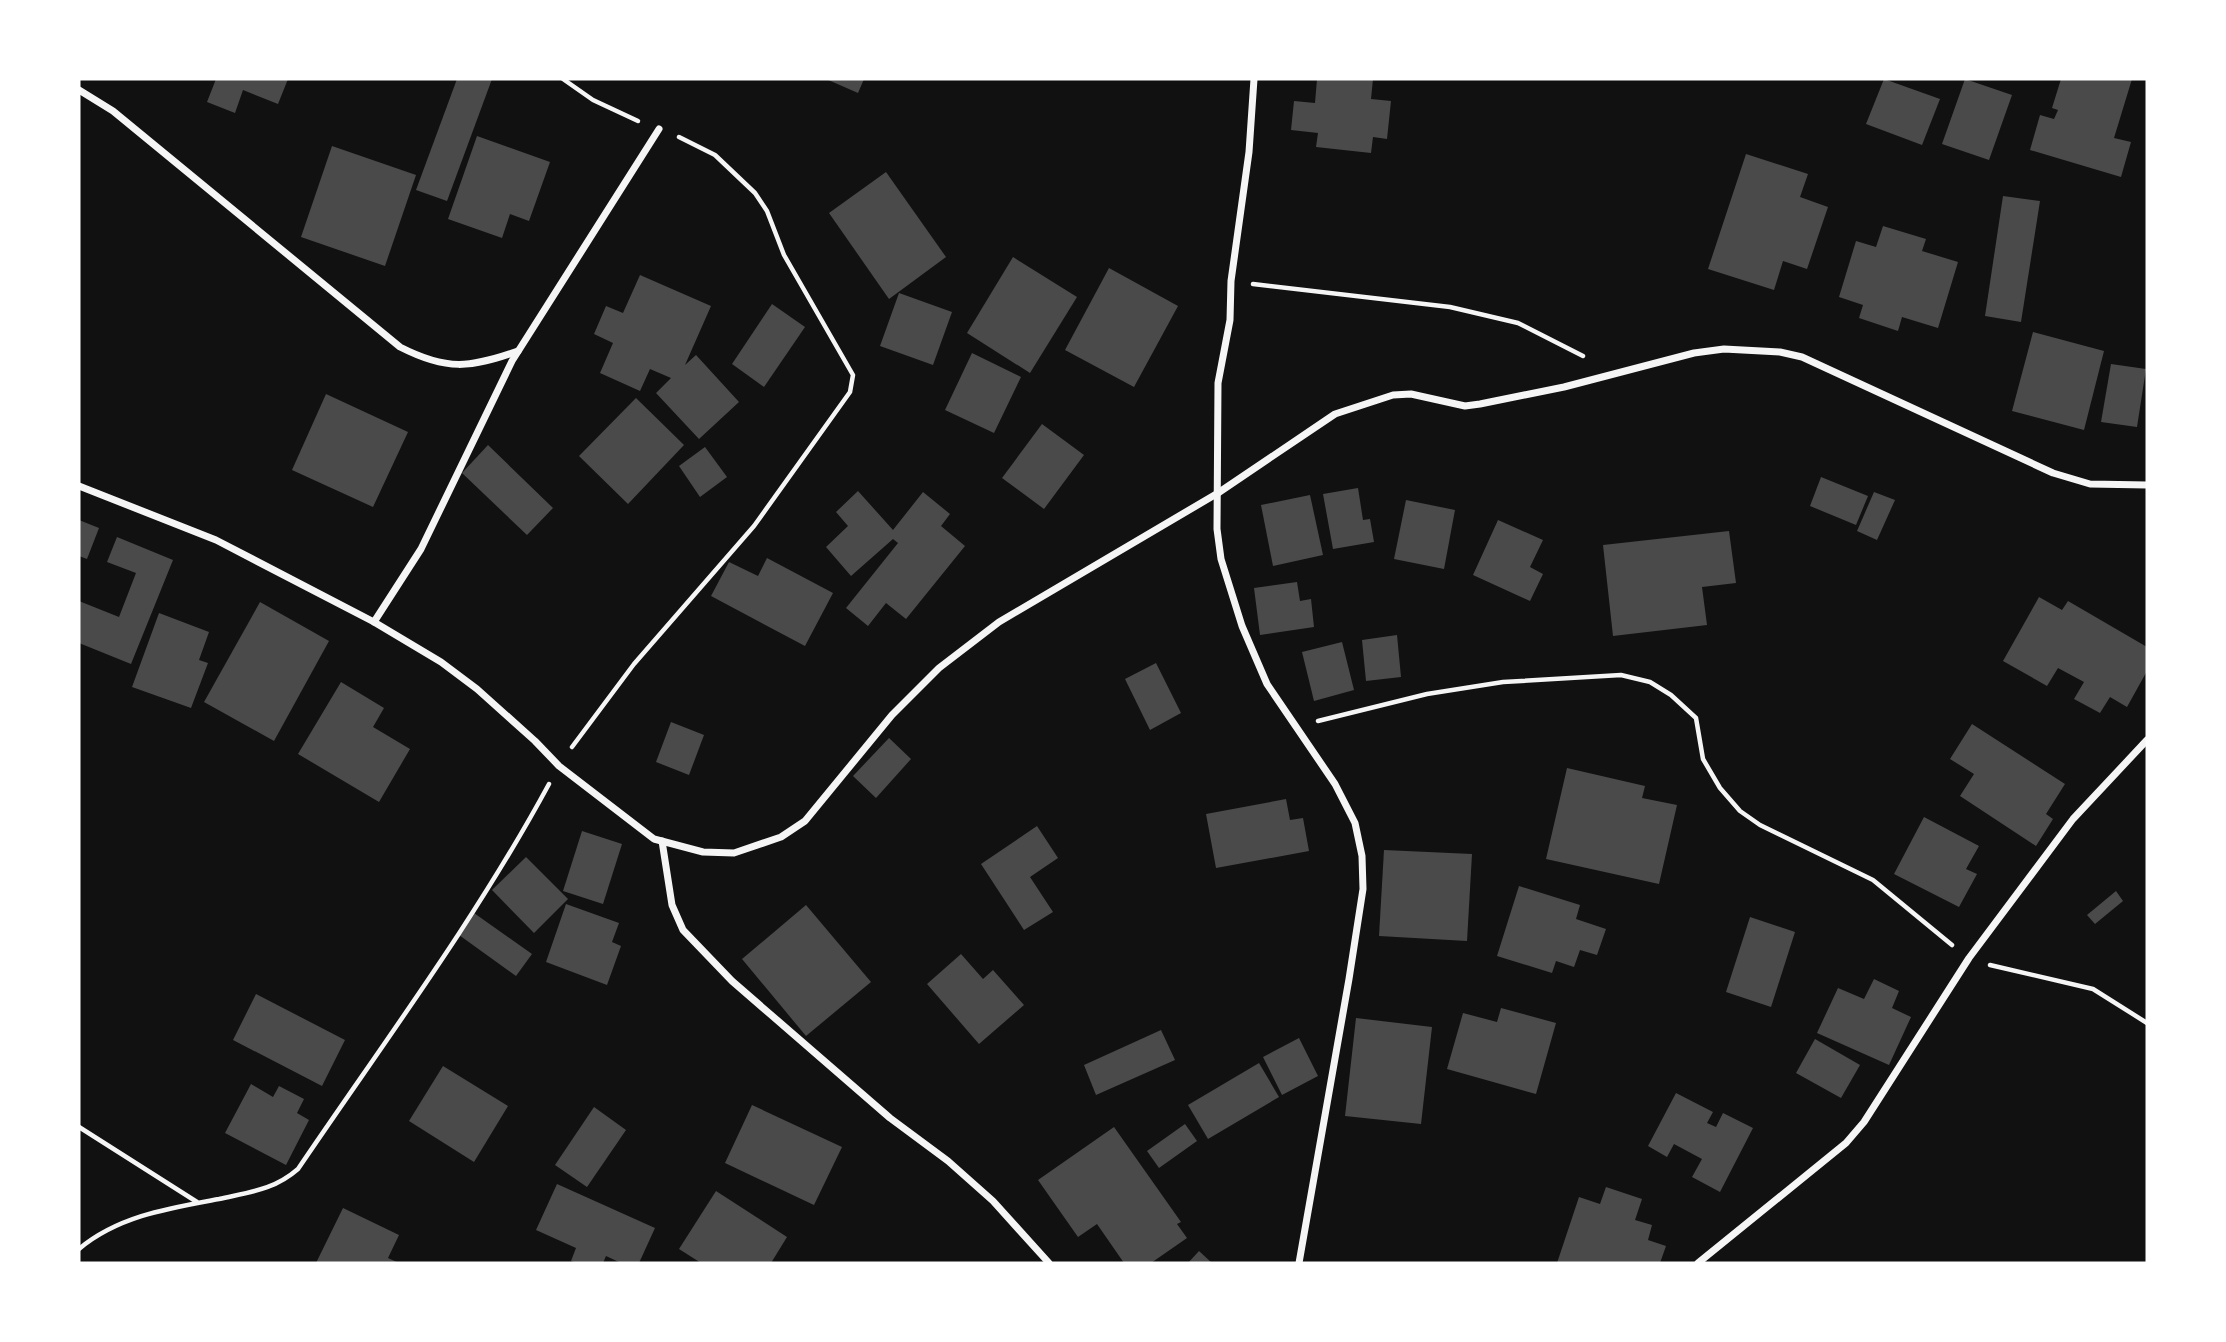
<svg xmlns="http://www.w3.org/2000/svg" width="2226" height="1342" font-family="'PT Serif',serif">
  <style>
    .building { fill: #4a4a4a }
    .lines { fill: none; stroke-linecap: round; stroke-linejoin: round }
    .path { stroke: #f5f5f5; stroke-width: 4.5 }
    .minor { stroke: #f5f5f5; stroke-width: 7 }
  </style>
  <rect width="100%" height="100%" fill="#111"/>
  <g class="building">
    <path d="M 216,79 L 288,79 L 278,104 L 243,90 L 235,113 L 207,102 Z"/>
    <path d="M 457,79 L 492,79 L 447,201 L 416,190 Z"/>
    <path d="M 826,79 L 864,79 L 858,93 Z"/>
    <path d="M 1317,79 L 1373,79 L 1371,99 L 1391,101 L 1387,139 L 1373,137 L 1371,153 L 1316,147 L 1318,133 L 1291,130 L 1294,101 L 1315,103 Z"/>
    <path d="M 1884,79 L 1940,99 L 1922,145 L 1866,124 Z"/>
    <path d="M 1965,79 L 2012,95 L 1989,160 L 1942,144 Z"/>
    <path d="M 2061,79 L 2132,79 L 2114,138 L 2131,142 L 2121,177 L 2030,150 L 2040,115 L 2054,119 L 2058,110 L 2052,108 Z"/>
    <path d="M 477,136 L 550,162 L 529,221 L 510,214 L 502,238 L 448,219 Z"/>
    <path d="M 332,146 L 416,175 L 385,266 L 301,237 Z"/>
    <path d="M 1746,154 L 1808,174 L 1800,197 L 1828,207 L 1807,269 L 1783,261 L 1774,290 L 1708,269 Z"/>
    <path d="M 886,172 L 946,257 L 889,299 L 829,213 Z"/>
    <path d="M 2003,196 L 2040,201 L 2021,322 L 1985,316 Z"/>
    <path d="M 1883,226 L 1926,239 L 1922,251 L 1958,262 L 1938,328 L 1902,317 L 1898,331 L 1859,318 L 1863,305 L 1839,297 L 1856,241 L 1876,247 Z"/>
    <path d="M 1013,257 L 1077,297 L 1030,373 L 967,333 Z"/>
    <path d="M 1109,268 L 1178,306 L 1134,387 L 1065,350 Z"/>
    <path d="M 640,275 L 711,306 L 685,365 L 696,355 L 739,402 L 699,439 L 656,393 L 671,378 L 650,369 L 640,391 L 600,373 L 613,343 L 594,334 L 606,306 L 623,313 Z"/>
    <path d="M 899,293 L 952,312 L 933,365 L 880,346 Z"/>
    <path d="M 772,304 L 805,327 L 764,387 L 732,364 Z"/>
    <path d="M 2033,332 L 2104,351 L 2084,430 L 2012,411 Z"/>
    <path d="M 972,353 L 1021,377 L 994,433 L 945,410 Z"/>
    <path d="M 2111,364 L 2146,369 L 2137,427 L 2101,422 Z"/>
    <path d="M 326,394 L 408,432 L 373,507 L 292,470 Z"/>
    <path d="M 636,398 L 684,445 L 628,504 L 579,456 Z"/>
    <path d="M 1042,424 L 1084,455 L 1044,509 L 1002,478 Z"/>
    <path d="M 488,445 L 553,508 L 527,535 L 462,473 Z"/>
    <path d="M 705,447 L 727,477 L 700,497 L 679,466 Z"/>
    <path d="M 1821,477 L 1868,496 L 1856,525 L 1810,506 Z"/>
    <path d="M 1358,488 L 1363,520 L 1370,519 L 1374,542 L 1333,549 L 1323,494 Z"/>
    <path d="M 858,491 L 893,530 L 923,492 L 950,514 L 941,526 L 965,546 L 906,619 L 886,603 L 868,626 L 846,608 L 898,543 L 893,539 L 851,576 L 826,547 L 848,526 L 836,512 Z"/>
    <path d="M 1874,492 L 1895,500 L 1877,540 L 1857,531 Z"/>
    <path d="M 1310,495 L 1323,555 L 1273,566 L 1261,505 Z"/>
    <path d="M 1406,500 L 1455,510 L 1444,569 L 1394,559 Z"/>
    <path d="M 79,520 L 99,528 L 87,559 L 79,556 Z"/>
    <path d="M 1498,520 L 1543,540 L 1530,567 L 1543,574 L 1530,601 L 1473,575 Z"/>
    <path d="M 1729,531 L 1736,583 L 1702,587 L 1707,625 L 1613,636 L 1603,545 Z"/>
    <path d="M 117,537 L 173,560 L 131,664 L 79,643 L 79,601 L 119,617 L 136,573 L 107,562 Z"/>
    <path d="M 767,558 L 833,593 L 805,646 L 711,596 L 729,562 L 758,576 Z"/>
    <path d="M 1297,582 L 1300,601 L 1311,599 L 1314,627 L 1260,635 L 1254,588 Z"/>
    <path d="M 2039,597 L 2062,610 L 2068,601 L 2147,647 L 2147,671 L 2127,707 L 2110,697 L 2100,713 L 2074,699 L 2084,682 L 2058,668 L 2047,686 L 2003,661 Z"/>
    <path d="M 260,602 L 329,641 L 274,741 L 204,702 Z"/>
    <path d="M 159,613 L 209,632 L 199,660 L 208,663 L 191,708 L 132,687 Z"/>
    <path d="M 1397,635 L 1401,677 L 1366,681 L 1362,640 Z"/>
    <path d="M 1342,642 L 1354,690 L 1314,701 L 1302,652 Z"/>
    <path d="M 1156,663 L 1181,713 L 1150,730 L 1125,679 Z"/>
    <path d="M 341,682 L 384,708 L 373,727 L 410,749 L 379,802 L 298,754 Z"/>
    <path d="M 671,722 L 704,735 L 689,775 L 656,762 Z"/>
    <path d="M 1972,724 L 2065,784 L 2046,814 L 2053,819 L 2036,846 L 1960,796 L 1974,774 L 1950,759 Z"/>
    <path d="M 889,738 L 911,759 L 876,798 L 853,776 Z"/>
    <path d="M 1567,768 L 1645,786 L 1642,798 L 1677,805 L 1659,884 L 1546,859 Z"/>
    <path d="M 1286,799 L 1290,820 L 1303,818 L 1309,851 L 1216,868 L 1206,814 Z"/>
    <path d="M 1924,817 L 1979,846 L 1966,869 L 1977,874 L 1959,907 L 1894,874 Z"/>
    <path d="M 1037,826 L 1058,858 L 1030,877 L 1053,912 L 1024,930 L 981,864 Z"/>
    <path d="M 582,831 L 622,844 L 603,904 L 563,891 Z"/>
    <path d="M 1384,850 L 1472,854 L 1467,941 L 1379,936 Z"/>
    <path d="M 526,857 L 568,899 L 534,933 L 492,890 Z"/>
    <path d="M 1519,886 L 1580,905 L 1576,919 L 1606,929 L 1597,955 L 1580,950 L 1574,967 L 1556,961 L 1552,973 L 1497,956 Z"/>
    <path d="M 2116,891 L 2123,901 L 2095,924 L 2087,915 Z"/>
    <path d="M 566,904 L 619,923 L 612,942 L 621,946 L 607,985 L 546,962 Z"/>
    <path d="M 806,905 L 871,982 L 806,1036 L 742,959 Z"/>
    <path d="M 474,913 L 532,954 L 516,976 L 459,935 Z"/>
    <path d="M 1750,917 L 1795,932 L 1771,1007 L 1726,992 Z"/>
    <path d="M 961,954 L 983,979 L 993,970 L 1024,1005 L 979,1044 L 927,984 Z"/>
    <path d="M 1874,979 L 1899,991 L 1892,1008 L 1911,1017 L 1889,1065 L 1817,1033 L 1838,988 L 1864,999 Z"/>
    <path d="M 256,994 L 345,1040 L 322,1086 L 233,1040 Z"/>
    <path d="M 1501,1008 L 1556,1023 L 1536,1094 L 1447,1069 L 1463,1013 L 1497,1022 Z"/>
    <path d="M 1356,1018 L 1432,1027 L 1421,1124 L 1345,1116 Z"/>
    <path d="M 1161,1030 L 1175,1060 L 1096,1095 L 1084,1065 Z"/>
    <path d="M 1299,1038 L 1318,1076 L 1282,1095 L 1263,1057 Z"/>
    <path d="M 1815,1039 L 1860,1065 L 1841,1098 L 1796,1073 Z"/>
    <path d="M 1259,1063 L 1279,1097 L 1208,1139 L 1188,1105 Z"/>
    <path d="M 443,1066 L 508,1106 L 474,1162 L 409,1121 Z"/>
    <path d="M 251,1084 L 273,1097 L 279,1086 L 304,1099 L 297,1113 L 309,1120 L 286,1165 L 225,1133 Z"/>
    <path d="M 1676,1093 L 1713,1112 L 1707,1123 L 1716,1127 L 1723,1113 L 1753,1128 L 1720,1192 L 1692,1177 L 1702,1159 L 1674,1144 L 1667,1157 L 1648,1146 Z"/>
    <path d="M 752,1105 L 842,1147 L 814,1205 L 725,1163 Z"/>
    <path d="M 594,1107 L 626,1130 L 587,1187 L 555,1165 Z"/>
    <path d="M 1185,1124 L 1197,1141 L 1159,1168 L 1147,1151 Z"/>
    <path d="M 1114,1127 L 1181,1222 L 1177,1224 L 1187,1238 L 1151,1263 L 1124,1263 L 1097,1224 L 1078,1237 L 1038,1180 Z"/>
    <path d="M 557,1184 L 655,1228 L 639,1263 L 621,1263 L 606,1256 L 603,1263 L 576,1263 L 571,1261 L 576,1248 L 536,1230 Z"/>
    <path d="M 1606,1187 L 1642,1199 L 1635,1220 L 1652,1225 L 1648,1240 L 1666,1246 L 1660,1263 L 1557,1263 L 1579,1197 L 1600,1204 Z"/>
    <path d="M 716,1191 L 787,1237 L 771,1263 L 701,1263 L 679,1249 Z"/>
    <path d="M 343,1208 L 399,1235 L 388,1258 L 399,1263 L 316,1263 Z"/>
    <path d="M 1199,1251 L 1212,1263 L 1188,1263 Z"/>
  </g>
  <g class="lines">
    <g class="path">
      <path d="M 563,79 L 593,100 L 638,121"/>
      <path d="M 1253,284 L 1450,307 L 1518,323 L 1583,356"/>
      <path d="M 1318,721 L 1427,694 L 1503,682 L 1621,675 L 1650,682 L 1671,695 L 1696,718 L 1703,759 L 1720,788 L 1740,811 L 1760,825 L 1873,880 L 1952,945"/>
      <path d="M 572,747 L 634,664 L 754,526 L 850,392 L 853,375 L 784,255 L 767,211 L 755,193 L 715,155 L 679,137"/>
      <path d="M 1990,965 L 2093,989 L 2147,1023"/>
      <path d="M 79,1127 L 197,1202"/>
      <path d="M 79,1249 C 118,1216 170,1208 219,1199 C 250,1192 274,1190 298,1169 C 384,1042 476,919 549,784"/>
    </g>
    <g class="minor">
      <path d="M 1254,79 L 1249,152 L 1231,281 L 1230,320 L 1218,383 L 1217,529 L 1221,559 L 1242,626 L 1267,684 L 1335,784 L 1355,823 L 1362,856 L 1363,889 L 1349,979 L 1299,1263"/>
      <path d="M 79,90 L 113,111 L 400,347 C 447,371 470,368 518,351"/>
      <path d="M 79,486 L 216,540 L 374,622 L 441,662 L 477,689 L 535,741 L 559,766 L 654,839 L 703,852 L 734,853 L 781,837 L 805,821 L 892,715 L 939,668 L 999,622 L 1218,493 L 1335,414 L 1393,395 L 1411,394 L 1465,406 L 1480,404 L 1564,387 L 1694,353 L 1724,349 L 1780,352 L 1802,357 L 2053,473 L 2090,484 L 2147,485"/>
      <path d="M 374,622 L 421,549 L 512,361 L 659,129"/>
      <path d="M 662,841 L 672,905 L 683,930 L 732,981 L 890,1118 L 948,1161 L 993,1201 L 1049,1263"/>
      <path d="M 1698,1263 L 1846,1143 L 1864,1122 L 1969,958 L 2073,819 L 2147,740"/>
    </g>
  </g>
  <rect width="2226" height="1342" fill="none" stroke="#ffffff" stroke-width="161"/>
</svg>
